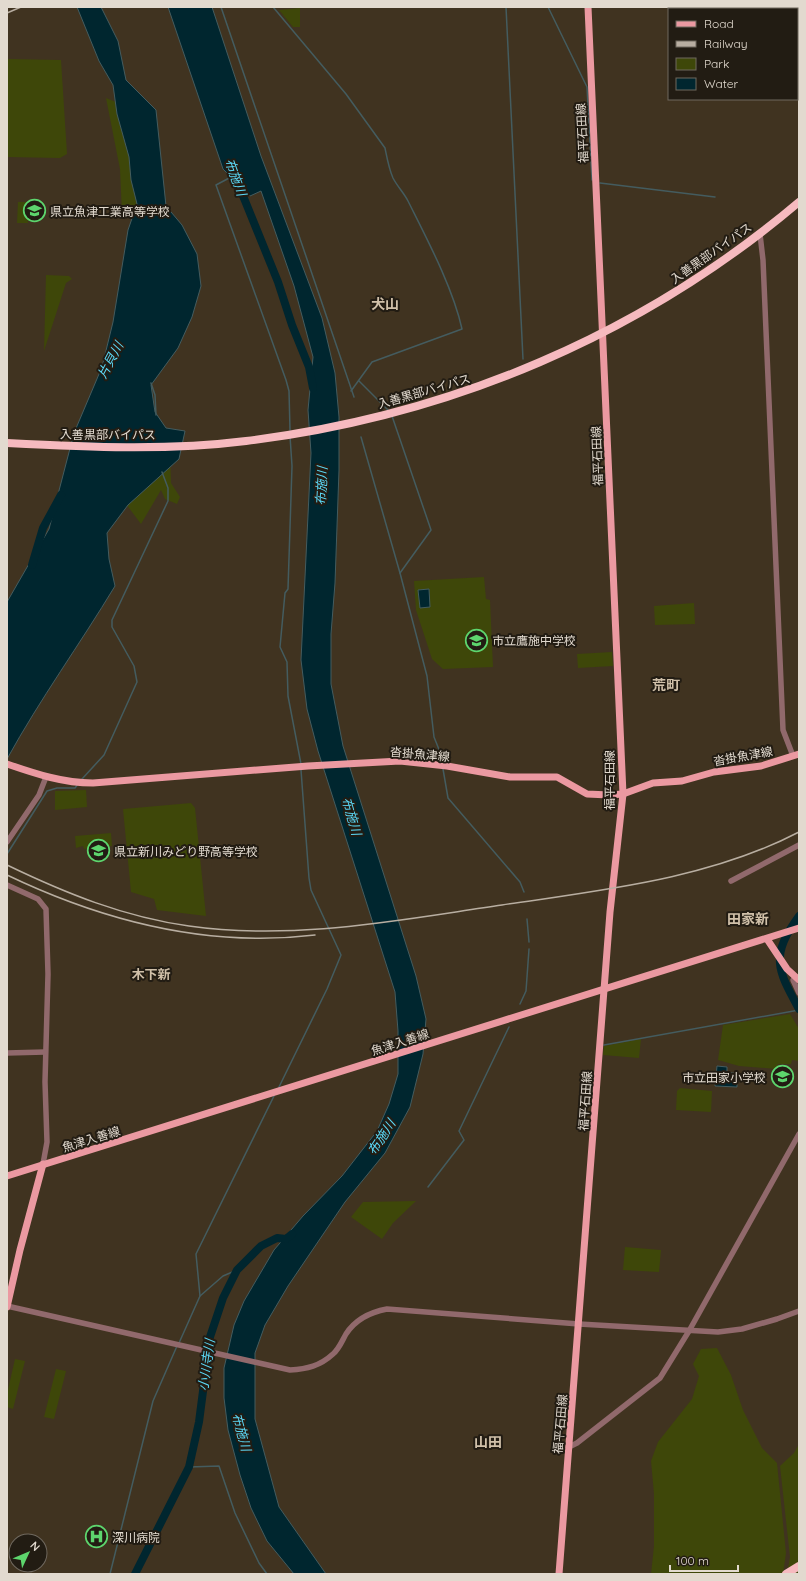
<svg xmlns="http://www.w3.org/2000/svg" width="806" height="1581" font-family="Quicksand,'Noto Sans JP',sans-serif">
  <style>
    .green { fill: #3e4709 }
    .water { fill: #00262f; stroke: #445c5f }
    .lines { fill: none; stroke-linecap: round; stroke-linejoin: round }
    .stream { stroke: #445c5f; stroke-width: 1.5 }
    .river { stroke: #00262f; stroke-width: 8 }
    .minor { stroke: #91696c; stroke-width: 5.5 }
    .major { stroke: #eb99a1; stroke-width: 7 }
    .highway { stroke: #f6babf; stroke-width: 8 }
    .rail { stroke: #b8aea1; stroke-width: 1.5 }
    .labels { text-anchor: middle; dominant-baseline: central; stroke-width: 4; stroke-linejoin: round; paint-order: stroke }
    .street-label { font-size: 12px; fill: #e2dacf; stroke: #221c13 }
    .poi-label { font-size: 12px; fill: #e2dacf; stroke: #221c13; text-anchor: start }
    .water-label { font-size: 13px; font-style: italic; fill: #5bd7f5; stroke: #221c13 }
    .neighbourhood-label { font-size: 13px; font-weight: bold; fill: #d0c0a9; stroke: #221c13 }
    .quarter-label { font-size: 14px; font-weight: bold; fill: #d0c0a9; stroke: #221c13 }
  </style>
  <rect width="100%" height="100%" fill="#403320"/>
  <g class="green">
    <path d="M 300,8 L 300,27 L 293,27 L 279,10 Z"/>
    <path d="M 7,59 L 61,60 L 67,154 L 60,158 L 7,157 Z"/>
    <path d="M 106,98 L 128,107 L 142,214 L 132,206 L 122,214 L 120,169 Z"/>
    <path d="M 18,202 L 27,202 L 28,223 L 17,223 Z"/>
    <path d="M 46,275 L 69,276 L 72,279 L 66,283 L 44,351 Z"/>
    <path d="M 170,451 L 171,483 L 180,497 L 177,504 L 165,499 L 161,490 L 141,524 L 123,500 Z"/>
    <path d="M 484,577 L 486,599 L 490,600 L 493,667 L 443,669 L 432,659 L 416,610 L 414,581 Z"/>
    <path d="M 694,603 L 695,624 L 655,625 L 654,606 Z"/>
    <path d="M 612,652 L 613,666 L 578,668 L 577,654 Z"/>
    <path d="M 86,790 L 87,807 L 55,810 L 55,791 Z"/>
    <path d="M 191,803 L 195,808 L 206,916 L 157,910 L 154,899 L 131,892 L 123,809 Z"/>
    <path d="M 111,833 L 112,846 L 84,849 L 83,846 L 76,848 L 75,836 Z"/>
    <path d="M 790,1014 L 799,1029 L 799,1061 L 792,1060 L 791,1064 L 778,1064 L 777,1069 L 739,1066 L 718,1060 L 723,1025 Z"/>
    <path d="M 641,1039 L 639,1058 L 603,1055 L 604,1046 Z"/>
    <path d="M 680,1088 L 712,1091 L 711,1112 L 676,1110 L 677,1091 Z"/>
    <path d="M 416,1201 L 393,1223 L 382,1239 L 351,1217 L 363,1202 Z"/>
    <path d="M 625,1247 L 661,1250 L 659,1272 L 623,1270 Z"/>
    <path d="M 717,1348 L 731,1375 L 743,1410 L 762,1448 L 777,1463 L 786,1553 L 783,1574 L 651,1574 L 654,1546 L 654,1494 L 651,1461 L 658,1442 L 692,1399 L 699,1376 L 693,1364 L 701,1349 Z"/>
    <path d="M 15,1359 L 25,1361 L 13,1409 L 7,1407 L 7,1394 Z"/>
    <path d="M 56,1369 L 66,1371 L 54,1419 L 44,1417 Z"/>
    <path d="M 799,1444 L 799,1574 L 787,1574 L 790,1557 L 780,1466 L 794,1453 Z"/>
  </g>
  <g class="water">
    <path d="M 77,7 L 101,7 L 118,41 L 126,80 L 156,110 L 166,206 L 182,225 L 197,254 L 201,286 L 192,317 L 178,348 L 151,385 L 155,412 L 166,428 L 185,431 L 179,459 L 128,505 L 107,533 L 109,559 L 115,586 C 80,644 40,699 7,759 L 7,602 L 49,529 L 74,433 L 102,367 L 113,322 L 128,230 L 137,204 L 131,180 L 129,157 L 117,114 L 113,85 L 99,61 Z"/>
    <path d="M 168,7 L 212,7 L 261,156 L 322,318 L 335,373 L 339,417 L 339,470 L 335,583 L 331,634 L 331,684 L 343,746 L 416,976 L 426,1019 L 423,1054 L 410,1107 L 385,1153 L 345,1202 L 288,1286 L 265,1325 L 255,1353 L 255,1419 L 279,1507 L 326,1574 L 294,1574 L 267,1541 L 251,1508 L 240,1475 L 228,1430 L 224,1398 L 224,1368 L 234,1325 L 244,1301 L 274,1250 L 303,1216 L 342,1176 L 377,1131 L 389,1104 L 398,1074 L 398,1031 L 395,992 L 318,751 L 307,709 L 301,660 L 311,453 L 308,410 L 313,357 L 294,286 L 261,191 L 250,196 L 223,169 Z"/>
    <path d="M 429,589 L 430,607 L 420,608 L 418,590 Z"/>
    <path d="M 717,1066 L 727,1067 L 727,1073 L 737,1073 L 737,1087 L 715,1086 Z"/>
  </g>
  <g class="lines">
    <g class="stream">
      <path d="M 221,7 L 354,397"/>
      <path d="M 273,7 L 346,94 L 385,148 C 387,158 389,169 393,178 C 397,186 404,193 408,201 C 427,239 453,288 462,329 L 372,362 L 351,391"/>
      <path d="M 506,7 L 523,359"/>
      <path d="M 548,7 L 587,87 L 592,180"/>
      <path d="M 233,176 L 216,185 L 286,380 L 289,391 L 290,430"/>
      <path d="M 600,183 L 715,197"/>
      <path d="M 359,381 L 389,411"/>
      <path d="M 151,383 L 155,395 L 156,415"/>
      <path d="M 392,416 L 431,530 L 400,573"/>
      <path d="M 290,436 L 292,466 L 288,589 L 285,593 L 280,647 L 287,662 L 288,696 L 301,764"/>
      <path d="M 361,437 L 400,573 L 427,676 L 434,737 L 444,762"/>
      <path d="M 443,769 L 448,798 L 520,882 L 524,892"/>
      <path d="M 82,779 L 104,755 L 137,682 L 134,666 L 112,627 L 112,620 L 168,501 L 168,488 L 162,472"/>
      <path d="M 7,854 L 47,791 L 57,788 L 75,788 L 78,784"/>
      <path d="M 527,919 L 529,942"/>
      <path d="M 520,1004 L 526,991 L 529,949"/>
      <path d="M 604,1045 L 799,1010"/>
      <path d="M 278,1089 L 327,989 L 341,955 L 311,890 L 309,878 L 301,770"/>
      <path d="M 428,1187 L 464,1140 L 459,1131 L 509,1027"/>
      <path d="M 200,1296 L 223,1276 L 237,1270"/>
      <path d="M 179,1343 L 200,1296 L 196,1254 L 274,1096"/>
      <path d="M 189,1467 L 219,1466 L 235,1513 L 259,1563 L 267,1574"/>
      <path d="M 110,1574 L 153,1401 L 177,1346"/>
    </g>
    <g class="river">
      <path d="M 235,176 L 278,282 L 292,325 L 309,367 L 313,388"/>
      <path d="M 32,565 L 43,528 L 61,495"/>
      <path d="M 799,916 C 770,956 777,969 799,1009"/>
      <path d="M 135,1574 L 189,1467 L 199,1422 L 210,1337 L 223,1298 L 237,1270 L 261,1246 L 277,1238 L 286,1239 L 292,1234"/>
    </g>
    <g class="minor">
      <path d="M 760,234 L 763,260 L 783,730 L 793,756"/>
      <path d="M 7,842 L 39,795 L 46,777"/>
      <path d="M 731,881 L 799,845"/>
      <path d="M 7,885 L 38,899 L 46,909 L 48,974 L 45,1082 L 47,1142 L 43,1164"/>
      <path d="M 795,977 L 793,980 L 799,993"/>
      <path d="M 7,1053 L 45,1052"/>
      <path d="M 7,1306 L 290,1370 C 307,1369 320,1366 333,1354 C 339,1349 342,1341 346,1334 C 355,1320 371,1312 387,1309 L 579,1324 L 718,1332 L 742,1329 L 777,1319 L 799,1311"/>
      <path d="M 569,1447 L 577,1443 L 660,1378 L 689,1331 L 799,1134"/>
    </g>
    <g class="major">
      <path d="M 7,764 C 36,774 63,783 93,783 L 308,766 L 400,761 L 447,766 L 510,777 L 557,777 L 587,794 L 609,795 L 623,794 L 653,783 L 682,781 L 714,772 L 761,766 L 799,754"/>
      <path d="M 767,939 L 787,969 L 799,980"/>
      <path d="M 7,1176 L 799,928"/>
      <path d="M 7,1307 L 20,1250 L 43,1164"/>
      <path d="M 559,1574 L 610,912 L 623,794 L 588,7"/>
    </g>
    <g class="highway">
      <path d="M 7,443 C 86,447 167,451 246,441 C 450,416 642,335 799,202"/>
      <path d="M 786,1574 L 799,1566"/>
    </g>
    <g class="rail">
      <path d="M 7,13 L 21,7"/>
      <path d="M 7,865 C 65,893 124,917 189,926 C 294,941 398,920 502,905 C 602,890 709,879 799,832"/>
      <path d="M 7,875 C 103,921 208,948 315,935"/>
    </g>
  </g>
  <defs>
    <symbol id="school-ring" viewBox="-11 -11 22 22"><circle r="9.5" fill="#221c13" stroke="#5dd56d" stroke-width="1.5"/><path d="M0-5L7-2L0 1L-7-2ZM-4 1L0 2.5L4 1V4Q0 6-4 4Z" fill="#5dd56d"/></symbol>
    <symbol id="hospital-ring" viewBox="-11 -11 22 22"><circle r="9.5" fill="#221c13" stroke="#5dd56d" stroke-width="1.5"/><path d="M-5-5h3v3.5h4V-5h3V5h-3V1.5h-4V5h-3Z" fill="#5dd56d"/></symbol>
  </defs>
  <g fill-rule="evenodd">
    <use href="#school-ring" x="22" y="198" width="25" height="25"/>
    <use href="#school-ring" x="464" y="628" width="25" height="25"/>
    <use href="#school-ring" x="86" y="838" width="25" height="25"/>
    <use href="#school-ring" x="770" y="1064" width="25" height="25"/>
    <use href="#hospital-ring" x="84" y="1524" width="25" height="25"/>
  </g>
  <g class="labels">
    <g class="street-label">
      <text transform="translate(582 133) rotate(-93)">福平石田線</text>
      <text transform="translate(711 253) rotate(-35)">入善黒部バイパス</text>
      <text transform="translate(424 391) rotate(-16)">入善黒部バイパス</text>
      <text x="108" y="434">入善黒部バイパス</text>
      <text transform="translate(597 456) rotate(-92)">福平石田線</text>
      <text transform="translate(420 754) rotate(5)">沓掛魚津線</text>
      <text transform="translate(743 756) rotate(-10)">沓掛魚津線</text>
      <text transform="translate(609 780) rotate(-90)">福平石田線</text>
      <text transform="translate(400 1042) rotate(-18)">魚津入善線</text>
      <text transform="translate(585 1101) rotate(-86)">福平石田線</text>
      <text transform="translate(91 1139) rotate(-17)">魚津入善線</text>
      <text transform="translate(560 1424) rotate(-85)">福平石田線</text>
    </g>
    <g class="poi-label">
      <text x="50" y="211">県立魚津工業高等学校</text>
      <text x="492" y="640">市立鷹施中学校</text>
      <text x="114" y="851">県立新川みどり野高等学校</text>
      <text x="766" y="1077" text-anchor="end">市立田家小学校</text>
      <text x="112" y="1537">深川病院</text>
    </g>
    <g class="water-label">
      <text transform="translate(236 177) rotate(70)">布施川</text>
      <text transform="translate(110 360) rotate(-62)">片貝川</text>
      <text transform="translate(321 486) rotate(-87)">布施川</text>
      <text transform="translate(352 816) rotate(74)">布施川</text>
      <text transform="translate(381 1137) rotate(-57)">布施川</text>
      <text transform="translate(206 1365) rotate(-82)">小川寺川</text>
      <text transform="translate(242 1432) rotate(75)">布施川</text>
    </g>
    <g class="neighbourhood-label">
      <text x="151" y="974">木下新</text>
    </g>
    <g class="quarter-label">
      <text x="385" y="304">犬山</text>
      <text x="666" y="685">荒町</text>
      <text x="748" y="919">田家新</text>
      <text x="488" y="1442">山田</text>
    </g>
  </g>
  <rect width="806" height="1581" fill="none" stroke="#e2dacf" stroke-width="16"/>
  <rect x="668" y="8" width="130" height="92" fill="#221c13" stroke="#6f685e"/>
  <rect x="676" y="21" width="20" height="6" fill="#eb99a1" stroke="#6f685e"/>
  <text x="704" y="28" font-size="12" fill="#e2dacf">Road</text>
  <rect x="676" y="41" width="20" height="6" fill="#b8aea1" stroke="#6f685e"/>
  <text x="704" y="48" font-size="12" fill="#e2dacf">Railway</text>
  <rect x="676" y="58" width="20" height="12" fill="#3e4709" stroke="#6f685e"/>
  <text x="704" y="68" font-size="12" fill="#e2dacf">Park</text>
  <rect x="676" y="78" width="20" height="12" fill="#00262f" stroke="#6f685e"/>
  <text x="704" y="88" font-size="12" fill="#e2dacf">Water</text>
  <g transform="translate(28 1553) rotate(46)"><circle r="19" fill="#221c13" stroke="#6f685e"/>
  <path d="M0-3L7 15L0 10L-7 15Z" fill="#5dd56d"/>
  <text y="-6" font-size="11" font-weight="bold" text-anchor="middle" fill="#e2dacf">N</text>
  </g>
  <path d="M670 1565v6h68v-6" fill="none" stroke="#e2dacf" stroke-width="2"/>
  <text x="676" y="1565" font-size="12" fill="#e2dacf" stroke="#221c13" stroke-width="3" paint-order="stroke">100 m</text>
</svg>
